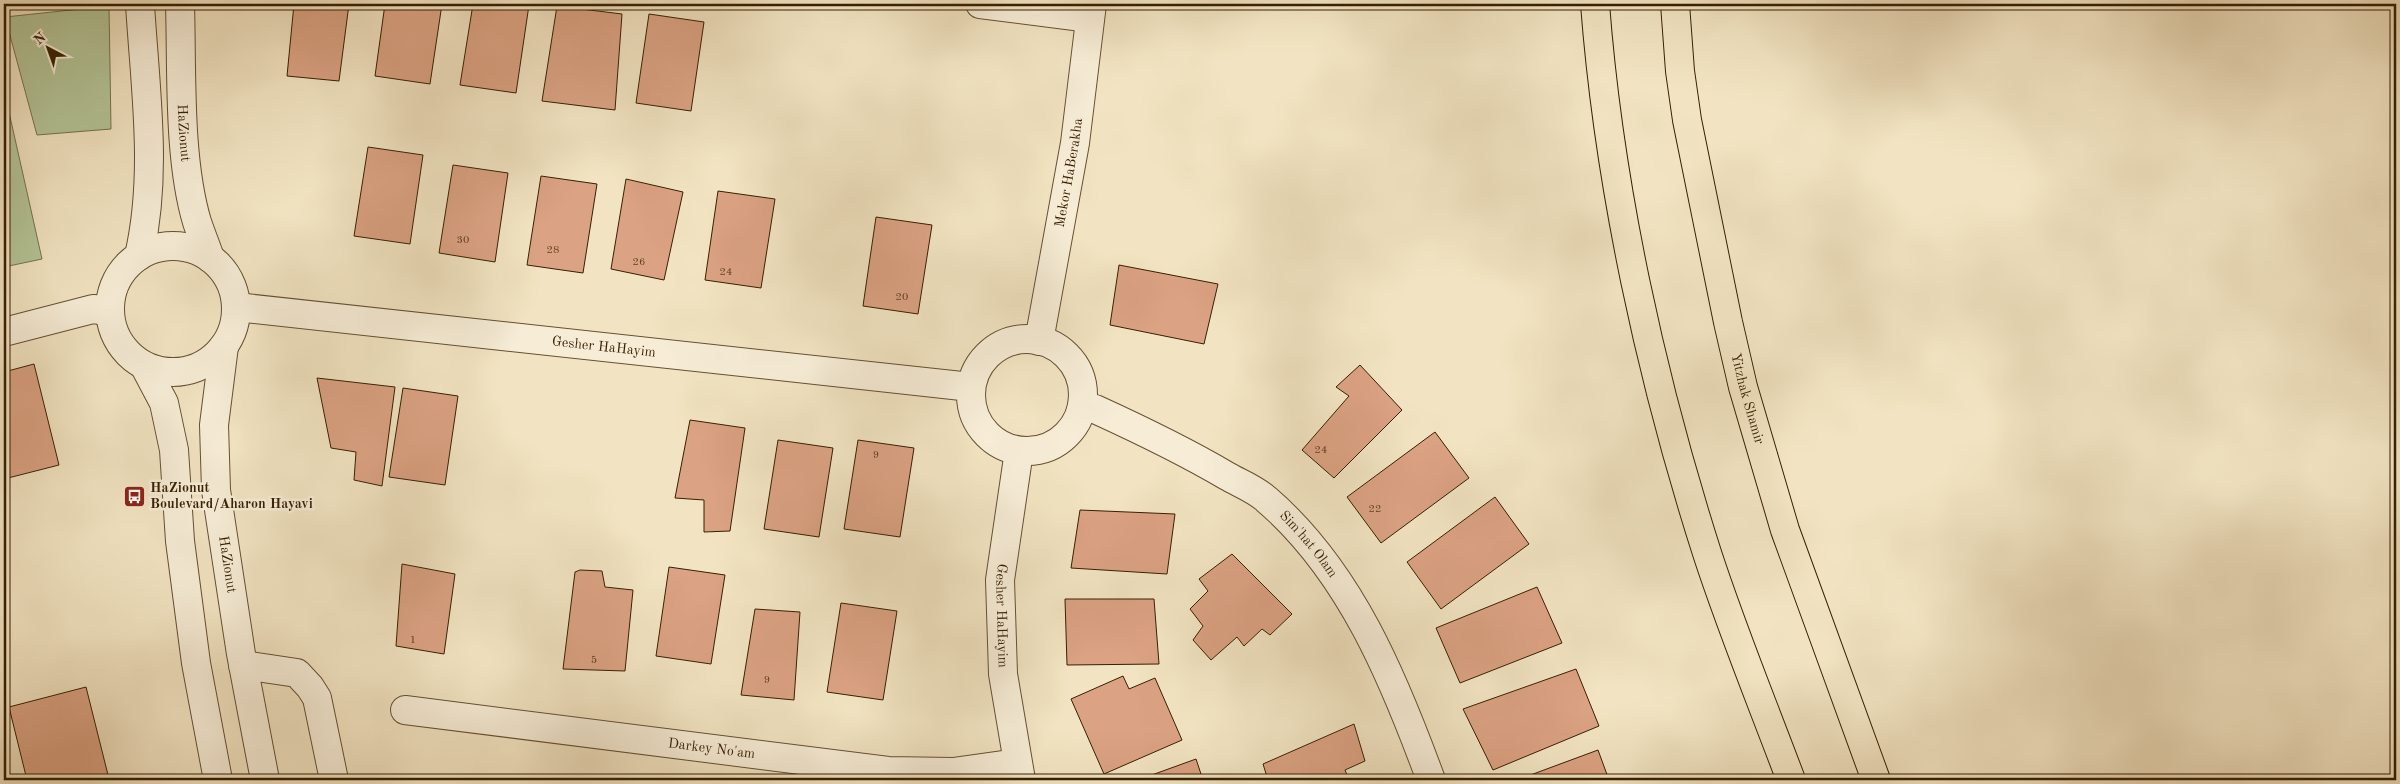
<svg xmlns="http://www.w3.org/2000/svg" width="2400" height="784" font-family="'Old Standard TT',serif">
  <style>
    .green { fill: #b4c598; stroke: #75724d }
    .building { fill: #dba283; stroke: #361f02 }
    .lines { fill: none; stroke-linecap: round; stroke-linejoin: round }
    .minor-casing { stroke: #655032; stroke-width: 30 }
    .major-casing { stroke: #361f02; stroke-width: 30 }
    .minor { stroke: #f7edd7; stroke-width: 28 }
    .major { stroke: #f2e4c2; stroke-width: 28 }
    .labels { text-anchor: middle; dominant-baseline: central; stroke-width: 5; stroke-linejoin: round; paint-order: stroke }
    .number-label { font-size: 11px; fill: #5f4022 }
    .street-label { font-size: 14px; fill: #361f02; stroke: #f7edd7 }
    .poi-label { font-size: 14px; font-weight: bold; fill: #361f02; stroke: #f7edd7; text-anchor: start }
  </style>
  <rect width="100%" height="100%" fill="#f2e4c2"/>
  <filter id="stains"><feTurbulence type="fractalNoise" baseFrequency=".004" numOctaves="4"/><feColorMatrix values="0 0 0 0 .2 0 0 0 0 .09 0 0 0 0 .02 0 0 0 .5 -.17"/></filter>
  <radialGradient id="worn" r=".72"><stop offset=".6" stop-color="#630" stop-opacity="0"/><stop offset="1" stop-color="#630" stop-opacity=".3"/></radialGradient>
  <g class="green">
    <path d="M 109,6 L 111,129 L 37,135 L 5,17 Z"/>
    <path d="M 4,90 L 42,259 L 4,267 Z"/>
  </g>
  <g class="building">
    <path d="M 294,4 L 349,4 L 339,81 L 287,76 Z"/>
    <path d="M 385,4 L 442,4 L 430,84 L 375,76 Z"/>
    <path d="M 473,4 L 529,5 L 516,93 L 460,85 Z"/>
    <path d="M 557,6 L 622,14 L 615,110 L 542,101 Z"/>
    <path d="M 649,14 L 704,22 L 691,111 L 636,103 Z"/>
    <path d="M 368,147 L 423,155 L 410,244 L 354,236 Z"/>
    <path d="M 453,165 L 508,173 L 495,262 L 439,253 Z"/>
    <path d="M 541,176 L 597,184 L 583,273 L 527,265 Z"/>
    <path d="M 626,179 L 683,192 L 664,280 L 611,269 Z"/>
    <path d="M 718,191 L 775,199 L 761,288 L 705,280 Z"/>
    <path d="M 876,217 L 932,225 L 918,314 L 863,306 Z"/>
    <path d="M 1119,265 L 1218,284 L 1204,344 L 1110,325 Z"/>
    <path d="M 34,364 L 59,465 L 4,479 L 4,372 Z"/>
    <path d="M 1360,365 L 1402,410 L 1334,478 L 1302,450 L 1349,396 L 1336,387 Z"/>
    <path d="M 317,378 L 395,387 L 382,486 L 354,480 L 356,452 L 331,448 Z"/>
    <path d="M 403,388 L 458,396 L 445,485 L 389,477 Z"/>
    <path d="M 690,420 L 745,428 L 730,531 L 704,532 L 704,500 L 675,498 Z"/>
    <path d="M 1435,432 L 1469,478 L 1381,543 L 1347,497 Z"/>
    <path d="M 778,440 L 833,448 L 819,537 L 764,529 Z"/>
    <path d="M 858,440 L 914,448 L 900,537 L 844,529 Z"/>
    <path d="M 1495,497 L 1529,544 L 1441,609 L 1407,562 Z"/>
    <path d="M 1080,510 L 1175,514 L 1167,574 L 1071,568 Z"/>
    <path d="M 1232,554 L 1292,614 L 1270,635 L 1262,629 L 1244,646 L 1237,637 L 1211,660 L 1193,640 L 1203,626 L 1190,609 L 1208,591 L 1199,579 Z"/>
    <path d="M 402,564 L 455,574 L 444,654 L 396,646 Z"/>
    <path d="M 669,567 L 725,575 L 711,664 L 656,656 Z"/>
    <path d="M 580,570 L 602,571 L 605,587 L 633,590 L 625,671 L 563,669 L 575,572 Z"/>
    <path d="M 1537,587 L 1562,643 L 1460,683 L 1436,628 Z"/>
    <path d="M 1065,599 L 1154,599 L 1159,664 L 1067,665 Z"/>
    <path d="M 841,603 L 897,611 L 883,700 L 827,692 Z"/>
    <path d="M 755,609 L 800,612 L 794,700 L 741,695 Z"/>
    <path d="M 1576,669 L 1599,726 L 1493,770 L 1463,709 Z"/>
    <path d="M 1123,676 L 1129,689 L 1155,678 L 1182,740 L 1104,774 L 1071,699 Z"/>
    <path d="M 86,687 L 108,775 L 86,780 L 27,780 L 9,707 Z"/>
    <path d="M 1354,724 L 1365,761 L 1345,770 L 1349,780 L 1268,780 L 1263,764 Z"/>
    <path d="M 1598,750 L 1609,780 L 1517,780 Z"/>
    <path d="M 1196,759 L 1203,780 L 1138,780 Z"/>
  </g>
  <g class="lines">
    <defs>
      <g id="minor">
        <path id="s1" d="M 180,4 C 182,71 178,158 197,222 C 201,234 206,246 210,258"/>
        <path d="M 980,4 L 1090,18"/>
        <circle cx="173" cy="309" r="63"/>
        <path d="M 139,256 C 158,173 145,88 140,4"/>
        <path id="s2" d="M 236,307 L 971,387"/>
        <path d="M 4,332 L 93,309 L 109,311"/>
        <circle cx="1027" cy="395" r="56"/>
        <path id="s3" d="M 1039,341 L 1075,143 L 1092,4"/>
        <path id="s4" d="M 224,346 L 214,425 L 216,490 L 241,654 L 265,780"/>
        <path d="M 145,367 L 164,403 L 174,450 L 180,541 L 196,663 L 218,780"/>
        <path id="s5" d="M 1082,406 L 1095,409 C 1141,430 1183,450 1227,476 C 1239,483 1255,489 1266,499 C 1350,571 1394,679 1431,780"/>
        <path id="s6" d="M 1019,451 L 1000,580 L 1003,674 L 1021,780"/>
        <path d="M 243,665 L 297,673 L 310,687 L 317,698 L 334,780"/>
        <path id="s7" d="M 405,710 L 888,771 L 953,772 L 1017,763"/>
      </g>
      <g id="major">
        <path d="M 1595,4 C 1609,186 1651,378 1707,553 C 1732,630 1763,705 1791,780"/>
        <path id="s8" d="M 1675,4 L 1680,71 L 1687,120 L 1728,322 L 1743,387 L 1785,530 L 1876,780"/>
      </g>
    </defs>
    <use href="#minor" class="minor-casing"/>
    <use href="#major" class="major-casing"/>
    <use href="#minor" class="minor"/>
    <use href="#major" class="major"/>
  </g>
  <defs>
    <symbol id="bus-square" viewBox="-11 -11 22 22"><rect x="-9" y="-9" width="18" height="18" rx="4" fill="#8f2418" stroke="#f7edd7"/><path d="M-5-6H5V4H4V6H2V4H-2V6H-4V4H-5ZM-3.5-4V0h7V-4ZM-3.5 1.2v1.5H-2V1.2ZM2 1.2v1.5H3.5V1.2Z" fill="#fff"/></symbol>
  </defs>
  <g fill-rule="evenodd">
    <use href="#bus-square" x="122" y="484" width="25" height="25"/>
  </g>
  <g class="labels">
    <g class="number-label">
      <text x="463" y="240">30</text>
      <text x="553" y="250">28</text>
      <text x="639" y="262">26</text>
      <text x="726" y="272">24</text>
      <text x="902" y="297">20</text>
      <text x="1321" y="450">24</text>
      <text x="876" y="455">9</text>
      <text x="1375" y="509">22</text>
      <text x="413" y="640">1</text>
      <text x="594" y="660">5</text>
      <text x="767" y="680">9</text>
    </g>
    <g class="street-label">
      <text stroke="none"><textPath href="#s1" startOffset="129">HaZionut</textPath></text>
      <text stroke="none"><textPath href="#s3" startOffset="171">Mekor HaBerakha</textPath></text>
      <text stroke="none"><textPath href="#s2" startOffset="370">Gesher HaHayim</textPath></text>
      <text stroke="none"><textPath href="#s8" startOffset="402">Yitzhak Shamir</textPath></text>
      <text stroke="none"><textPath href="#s5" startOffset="269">Sim'hat Olam</textPath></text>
      <text stroke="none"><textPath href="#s4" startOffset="220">HaZionut</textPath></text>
      <text stroke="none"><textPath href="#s6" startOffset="166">Gesher HaHayim</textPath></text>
      <text stroke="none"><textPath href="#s7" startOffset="309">Darkey No'am</textPath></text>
    </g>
    <g class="poi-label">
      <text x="150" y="488">HaZionut<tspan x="150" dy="16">Boulevard/Aharon Hayavi</tspan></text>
    </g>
  </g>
  <rect width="2400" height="784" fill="none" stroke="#f2e4c2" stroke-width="20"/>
  <rect x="5" y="5" width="2390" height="774" fill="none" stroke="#361f02" stroke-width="2.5"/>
  <rect x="10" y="10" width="2380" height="764" fill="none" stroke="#361f02"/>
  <g transform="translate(48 48) rotate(319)" stroke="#f7edd7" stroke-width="4" paint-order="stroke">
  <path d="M0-4L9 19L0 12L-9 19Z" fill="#361f02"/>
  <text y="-8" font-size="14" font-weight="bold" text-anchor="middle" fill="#361f02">N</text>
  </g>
  <rect width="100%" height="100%" filter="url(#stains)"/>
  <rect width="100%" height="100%" fill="url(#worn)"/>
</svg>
